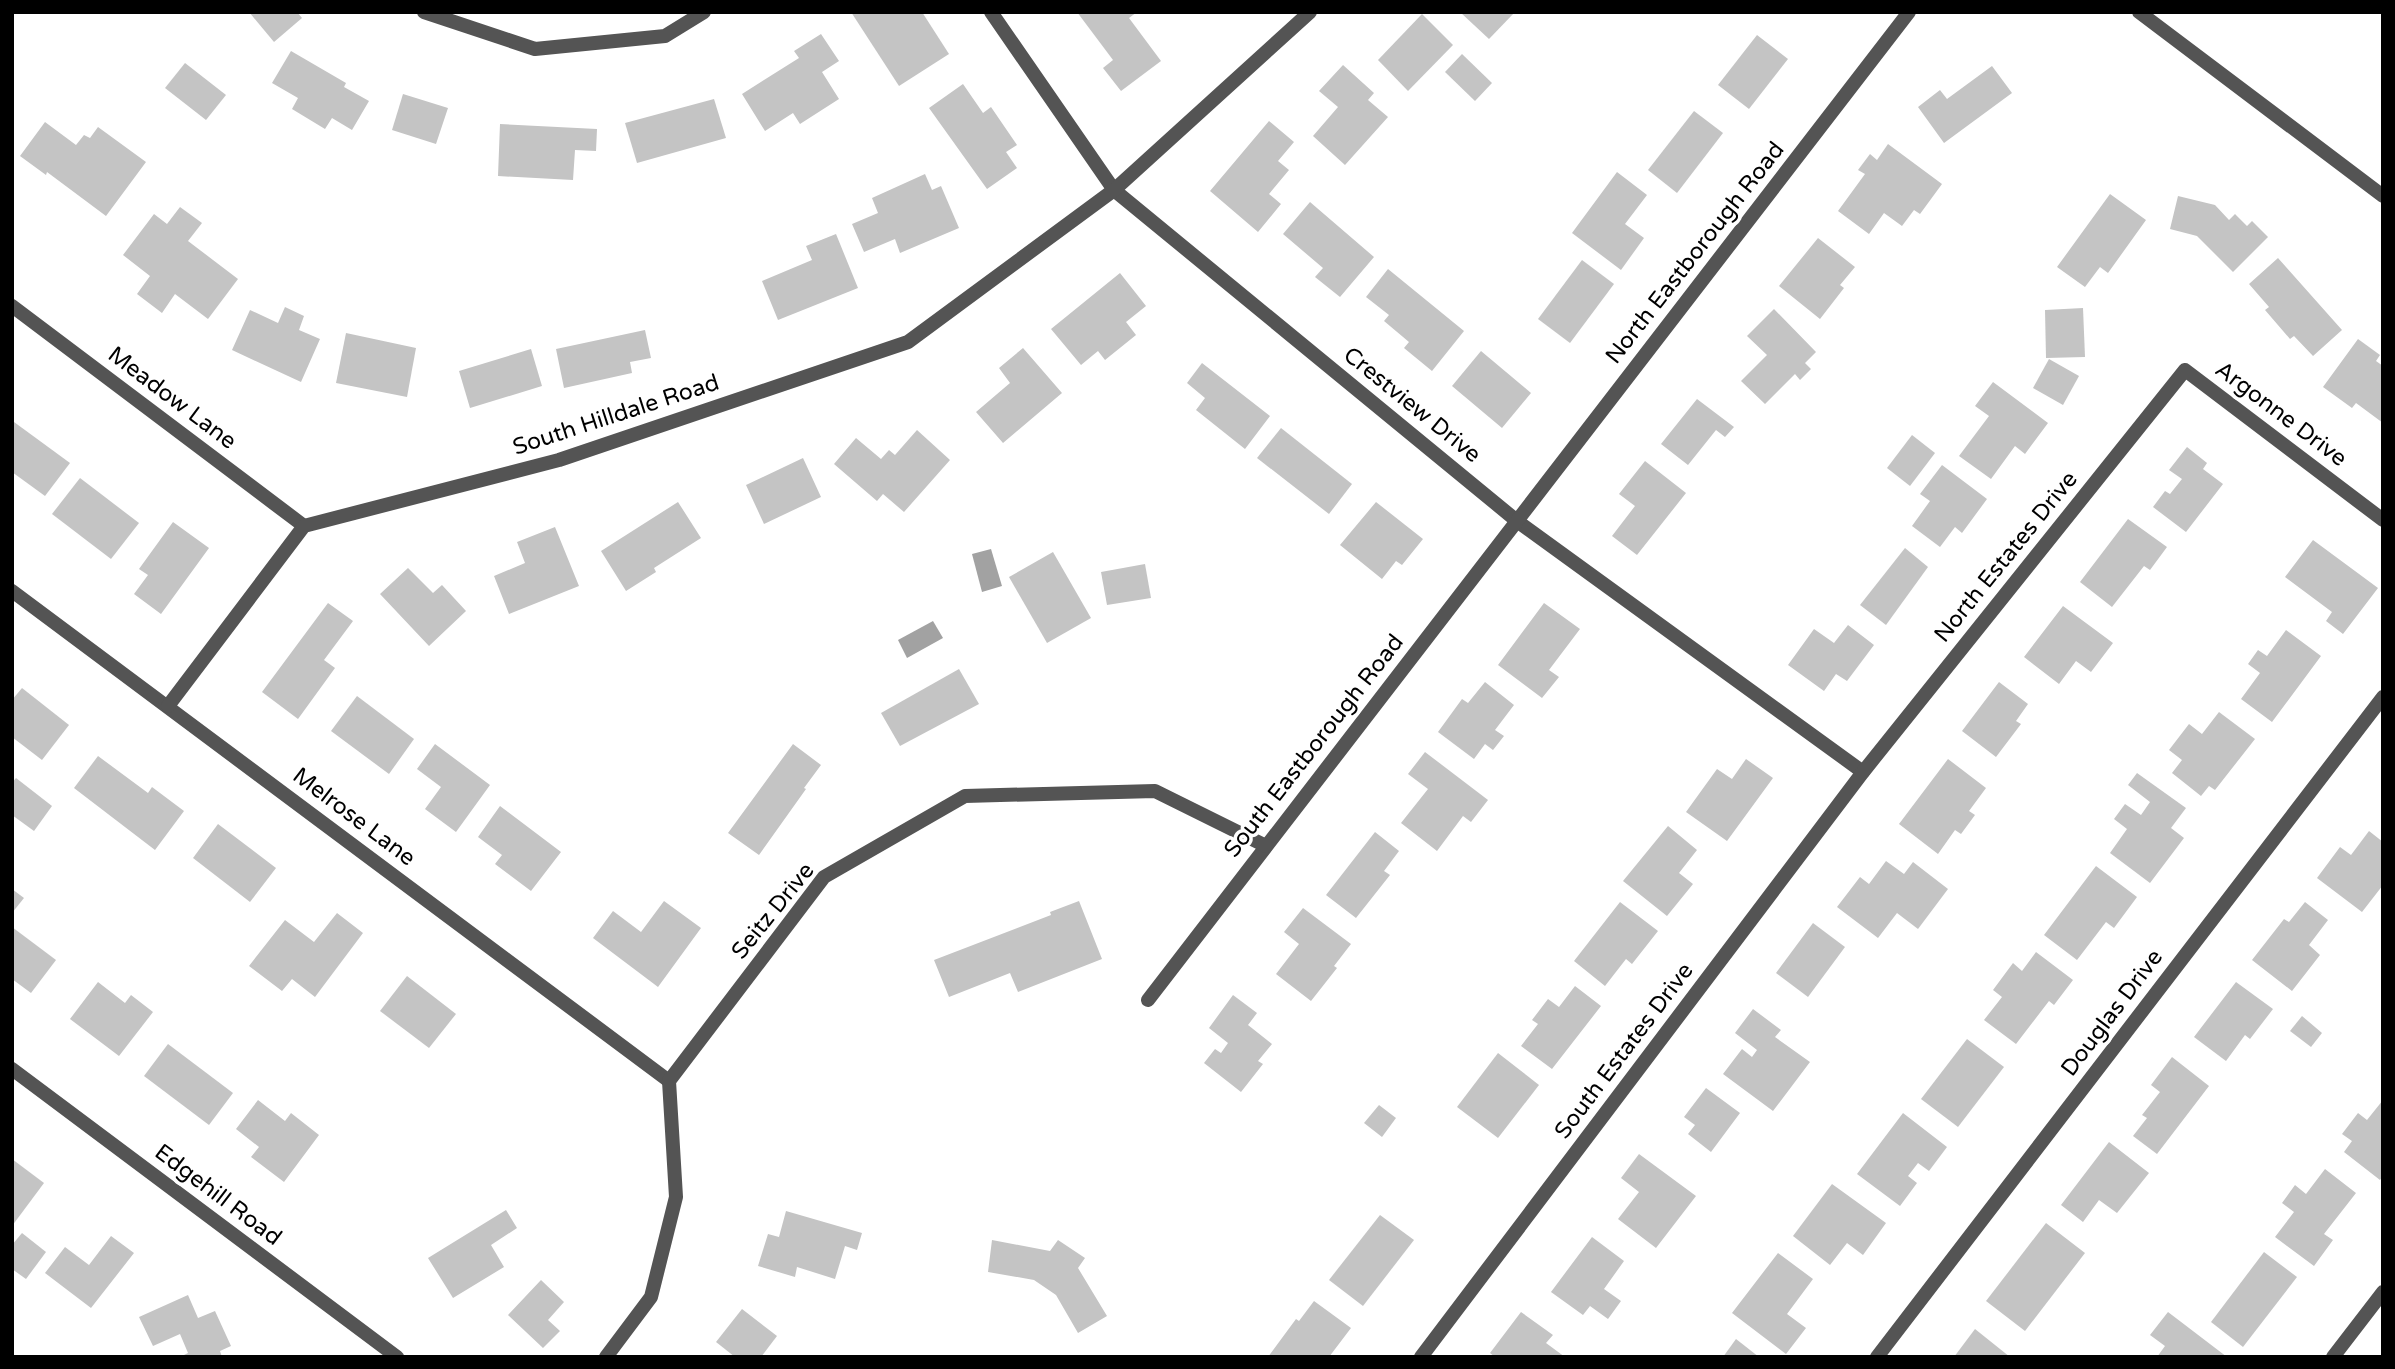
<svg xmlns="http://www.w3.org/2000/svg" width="2395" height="1369" font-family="'Varela Round',sans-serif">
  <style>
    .water { fill: #a2a2a2 }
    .building { fill: #c4c4c4 }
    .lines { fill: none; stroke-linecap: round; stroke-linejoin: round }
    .minor { stroke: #545454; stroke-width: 14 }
    .tertiary { stroke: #545454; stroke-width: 14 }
    .labels { text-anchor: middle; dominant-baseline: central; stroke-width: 7; stroke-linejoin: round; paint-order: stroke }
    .street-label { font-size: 23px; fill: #000; stroke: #fff }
  </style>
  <rect width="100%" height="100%" fill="#fff"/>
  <g class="water">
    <path d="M 991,549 L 1002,586 L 982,592 L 972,554 Z"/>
    <path d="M 933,621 L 943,638 L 907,658 L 898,640 Z"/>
  </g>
  <g class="building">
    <path d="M 249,12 L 297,12 L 302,18 L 274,42 Z"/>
    <path d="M 851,12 L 922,12 L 949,54 L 899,86 Z"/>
    <path d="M 1077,12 L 1137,12 L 1129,18 L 1161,61 L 1121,91 L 1103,68 L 1113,60 Z"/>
    <path d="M 1460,12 L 1515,12 L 1489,39 Z"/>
    <path d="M 1422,14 L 1453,45 L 1408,91 L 1378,60 Z"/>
    <path d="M 821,34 L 839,61 L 822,72 L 839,99 L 800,124 L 793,113 L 765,131 L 742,94 L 799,58 L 794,51 Z"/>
    <path d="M 1757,35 L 1788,59 L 1749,109 L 1718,85 Z"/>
    <path d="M 291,51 L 346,83 L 344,87 L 369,101 L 352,130 L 332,118 L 325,129 L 292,109 L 298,98 L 272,83 Z"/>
    <path d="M 1462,54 L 1492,83 L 1475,101 L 1445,72 Z"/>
    <path d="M 185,63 L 226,95 L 206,120 L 165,88 Z"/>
    <path d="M 1343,65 L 1374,93 L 1368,100 L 1388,117 L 1345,165 L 1313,136 L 1338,107 L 1319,91 Z"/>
    <path d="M 1992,66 L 2012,93 L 1944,143 L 1918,107 L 1940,90 L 1947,99 Z"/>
    <path d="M 963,84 L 983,113 L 991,107 L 1017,145 L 1006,152 L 1017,168 L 987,189 L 929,108 Z"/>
    <path d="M 403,94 L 448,108 L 436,144 L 392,130 Z"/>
    <path d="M 714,99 L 726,138 L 637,163 L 625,123 Z"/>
    <path d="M 1694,111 L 1723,133 L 1677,193 L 1648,170 Z"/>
    <path d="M 1269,121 L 1294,142 L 1278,161 L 1289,170 L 1269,194 L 1281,204 L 1258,232 L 1210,191 Z"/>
    <path d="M 45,122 L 76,145 L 84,135 L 90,138 L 98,127 L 146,162 L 106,216 L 47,172 L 46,175 L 20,156 Z"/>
    <path d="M 500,124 L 597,129 L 596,151 L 575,150 L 573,180 L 498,176 Z"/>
    <path d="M 1888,144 L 1942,184 L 1920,214 L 1914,210 L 1902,226 L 1884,213 L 1869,234 L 1838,211 L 1865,174 L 1858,170 L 1870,154 L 1877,160 Z"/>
    <path d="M 1617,172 L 1647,195 L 1625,224 L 1644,238 L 1621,270 L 1572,233 Z"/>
    <path d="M 925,174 L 932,190 L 941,186 L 959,228 L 900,253 L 895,239 L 864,252 L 852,224 L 878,213 L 872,198 Z"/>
    <path d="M 2110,194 L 2146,220 L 2108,273 L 2100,267 L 2085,287 L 2057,267 Z"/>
    <path d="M 2178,196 L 2215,205 L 2229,220 L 2235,214 L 2247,226 L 2252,221 L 2268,237 L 2233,272 L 2197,236 L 2170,229 Z"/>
    <path d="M 1310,202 L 1374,257 L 1340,297 L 1315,277 L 1323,268 L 1283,234 Z"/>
    <path d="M 180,207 L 202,223 L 188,241 L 238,279 L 208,319 L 175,294 L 162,313 L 137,294 L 150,276 L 123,255 L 154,214 L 167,224 Z"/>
    <path d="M 836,234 L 858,288 L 778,320 L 762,281 L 812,260 L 806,246 Z"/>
    <path d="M 1818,238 L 1855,267 L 1840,285 L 1844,288 L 1820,319 L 1779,286 Z"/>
    <path d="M 2278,258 L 2342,330 L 2313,356 L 2294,336 L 2290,339 L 2265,310 L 2269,307 L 2249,284 Z"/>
    <path d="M 1582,260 L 1614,284 L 1570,343 L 1538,319 Z"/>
    <path d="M 1388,269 L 1464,331 L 1432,371 L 1404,348 L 1409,342 L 1384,321 L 1389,315 L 1366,297 Z"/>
    <path d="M 1120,273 L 1146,306 L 1126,322 L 1136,335 L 1105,360 L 1098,351 L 1081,365 L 1051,329 Z"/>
    <path d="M 285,307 L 304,316 L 299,330 L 320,339 L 301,382 L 232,350 L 250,310 L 278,323 Z"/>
    <path d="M 2083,308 L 2085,357 L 2046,358 L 2045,310 Z"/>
    <path d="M 1774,309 L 1816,352 L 1805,363 L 1811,369 L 1800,380 L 1795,374 L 1765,404 L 1741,381 L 1767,355 L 1747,336 Z"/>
    <path d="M 645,330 L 651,358 L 630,362 L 632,373 L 564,388 L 556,349 Z"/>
    <path d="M 346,333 L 416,348 L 407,397 L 336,383 Z"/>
    <path d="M 2358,339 L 2380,355 L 2376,361 L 2383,366 L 2383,423 L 2356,403 L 2352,408 L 2323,387 Z"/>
    <path d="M 1023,348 L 1062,393 L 1003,443 L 976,412 L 1010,383 L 999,368 Z"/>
    <path d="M 531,349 L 542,386 L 470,408 L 459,371 Z"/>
    <path d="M 1481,351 L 1531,393 L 1502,428 L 1452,386 Z"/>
    <path d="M 2049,359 L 2079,376 L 2063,405 L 2033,388 Z"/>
    <path d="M 1202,363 L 1270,416 L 1245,449 L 1196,410 L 1205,398 L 1187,383 Z"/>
    <path d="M 1993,382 L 2048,423 L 2025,454 L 2015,446 L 1991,479 L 1959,456 L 1989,416 L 1975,406 Z"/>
    <path d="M 1697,399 L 1734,427 L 1725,437 L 1716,430 L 1688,465 L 1661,444 Z"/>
    <path d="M 14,422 L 70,463 L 45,496 L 12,472 L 12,425 Z"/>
    <path d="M 1281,428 L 1352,484 L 1329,514 L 1257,458 Z"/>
    <path d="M 917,430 L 950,460 L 904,512 L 883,494 L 877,501 L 834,464 L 856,438 L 881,459 L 889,450 L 895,455 Z"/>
    <path d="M 1912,435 L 1935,453 L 1910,486 L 1887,468 Z"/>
    <path d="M 2187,447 L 2207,463 L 2203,469 L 2223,484 L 2186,532 L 2153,507 L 2165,491 L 2170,494 L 2182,479 L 2169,470 Z"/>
    <path d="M 803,458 L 821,497 L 764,524 L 746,485 Z"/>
    <path d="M 1645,461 L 1686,493 L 1637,555 L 1612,536 L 1635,506 L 1619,494 Z"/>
    <path d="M 1942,465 L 1987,499 L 1962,533 L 1955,527 L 1940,547 L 1912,526 L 1930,501 L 1920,494 Z"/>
    <path d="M 80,478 L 139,523 L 111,559 L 52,514 Z"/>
    <path d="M 678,502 L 701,538 L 654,568 L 656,572 L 626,591 L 601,551 Z"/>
    <path d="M 1376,502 L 1423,539 L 1402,565 L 1396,561 L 1382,579 L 1340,545 Z"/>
    <path d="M 2128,519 L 2167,547 L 2150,570 L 2144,566 L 2112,607 L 2080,582 Z"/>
    <path d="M 173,522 L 209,548 L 161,614 L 134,594 L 148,575 L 139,569 Z"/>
    <path d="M 555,527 L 579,586 L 509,614 L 494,576 L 525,563 L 517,542 Z"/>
    <path d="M 2313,540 L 2378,588 L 2343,634 L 2326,621 L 2332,612 L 2285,577 Z"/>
    <path d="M 1905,548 L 1928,567 L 1886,625 L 1860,605 Z"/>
    <path d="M 1053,552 L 1091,618 L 1047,643 L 1009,577 Z"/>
    <path d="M 1145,564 L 1151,598 L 1107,605 L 1101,572 Z"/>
    <path d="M 408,568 L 433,593 L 442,585 L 466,611 L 429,646 L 380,594 Z"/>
    <path d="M 328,603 L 353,621 L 324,660 L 335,668 L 298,719 L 262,692 Z"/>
    <path d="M 1544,603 L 1580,629 L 1549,670 L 1559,677 L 1542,698 L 1498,665 Z"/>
    <path d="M 2063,606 L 2113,643 L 2091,672 L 2076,661 L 2059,684 L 2024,657 Z"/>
    <path d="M 1848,625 L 1874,645 L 1847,681 L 1836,674 L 1824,691 L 1788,665 L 1814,629 L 1834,643 Z"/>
    <path d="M 2286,630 L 2321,656 L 2272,722 L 2241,699 L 2260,673 L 2248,664 L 2258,650 L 2267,656 Z"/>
    <path d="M 959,669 L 979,704 L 900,746 L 881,713 Z"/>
    <path d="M 1485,682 L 1514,705 L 1495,730 L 1504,736 L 1493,750 L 1485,744 L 1474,759 L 1438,732 L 1462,699 L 1468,703 Z"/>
    <path d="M 1999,682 L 2028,704 L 2016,721 L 2021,724 L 1996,757 L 1962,731 Z"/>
    <path d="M 22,688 L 69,725 L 42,760 L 12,737 L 12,700 Z"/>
    <path d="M 357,696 L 414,739 L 389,774 L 331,731 Z"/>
    <path d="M 2219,712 L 2255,739 L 2215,790 L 2209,786 L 2201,796 L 2172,773 L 2182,760 L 2169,750 L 2189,724 L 2202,734 Z"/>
    <path d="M 435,744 L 490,785 L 456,832 L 425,809 L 441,787 L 417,769 Z"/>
    <path d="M 793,744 L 821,765 L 804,788 L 806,789 L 759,855 L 728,833 Z"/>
    <path d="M 1425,752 L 1488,800 L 1471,822 L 1463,816 L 1437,851 L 1401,823 L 1428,789 L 1408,774 Z"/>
    <path d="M 98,756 L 148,793 L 152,787 L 184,811 L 155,850 L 74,788 Z"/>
    <path d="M 1746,759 L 1773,778 L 1727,841 L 1686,812 L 1717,769 L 1732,779 Z"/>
    <path d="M 1948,759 L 1986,788 L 1969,811 L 1975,815 L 1961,834 L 1955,830 L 1938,854 L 1899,824 Z"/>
    <path d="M 2137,773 L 2186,808 L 2171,828 L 2184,838 L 2150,883 L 2110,853 L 2127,829 L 2114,819 L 2125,804 L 2141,815 L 2150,802 L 2128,785 Z"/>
    <path d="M 16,778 L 52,806 L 34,831 L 12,815 L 12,783 Z"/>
    <path d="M 500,806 L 561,852 L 531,891 L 495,864 L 502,855 L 478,837 Z"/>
    <path d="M 218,824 L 276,868 L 250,902 L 193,858 Z"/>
    <path d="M 1668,826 L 1697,850 L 1679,873 L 1693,884 L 1667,916 L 1623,881 Z"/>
    <path d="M 2369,831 L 2383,842 L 2383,885 L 2362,912 L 2317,878 L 2340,847 L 2351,855 Z"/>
    <path d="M 1375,832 L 1399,851 L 1384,871 L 1390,875 L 1356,918 L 1326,895 Z"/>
    <path d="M 1886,861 L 1904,874 L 1913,862 L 1948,889 L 1918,929 L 1897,913 L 1878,938 L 1837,907 L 1860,877 L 1869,884 Z"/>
    <path d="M 2096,866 L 2137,897 L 2114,928 L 2106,922 L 2077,960 L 2044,935 Z"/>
    <path d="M 12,889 L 24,898 L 12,913 Z"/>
    <path d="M 664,901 L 701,928 L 658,987 L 593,938 L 613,911 L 641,932 Z"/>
    <path d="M 1079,901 L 1102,959 L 1018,992 L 1010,973 L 949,997 L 934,960 L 1051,915 L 1050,912 Z"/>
    <path d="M 1620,902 L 1658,931 L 1632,964 L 1626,959 L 1605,986 L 1574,961 Z"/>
    <path d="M 2305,902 L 2328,920 L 2309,945 L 2320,955 L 2292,991 L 2252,960 L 2284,919 L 2289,922 Z"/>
    <path d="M 1303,908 L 1351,944 L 1334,966 L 1337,968 L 1311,1001 L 1276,974 L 1299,944 L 1284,932 Z"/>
    <path d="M 337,913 L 363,933 L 315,997 L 292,979 L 282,991 L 249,966 L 285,920 L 314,942 Z"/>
    <path d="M 1813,923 L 1845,947 L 1808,997 L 1776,973 Z"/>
    <path d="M 12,927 L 56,960 L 31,993 L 12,979 Z"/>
    <path d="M 2036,952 L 2073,980 L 2054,1005 L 2049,1001 L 2016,1044 L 1984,1020 L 2002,997 L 1993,990 L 2013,963 L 2022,971 Z"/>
    <path d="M 407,976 L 456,1014 L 429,1048 L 380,1011 Z"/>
    <path d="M 98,982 L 125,1003 L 131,995 L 153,1012 L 119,1056 L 70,1019 Z"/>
    <path d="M 2236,982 L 2273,1009 L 2250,1039 L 2245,1035 L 2226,1061 L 2194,1037 Z"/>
    <path d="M 1575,986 L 1601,1006 L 1552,1069 L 1521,1046 L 1538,1024 L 1532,1020 L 1548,999 L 1559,1007 Z"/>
    <path d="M 1233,995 L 1257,1013 L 1248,1025 L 1272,1044 L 1258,1061 L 1263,1064 L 1241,1092 L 1204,1063 L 1215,1049 L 1221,1053 L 1228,1043 L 1209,1028 Z"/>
    <path d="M 1753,1009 L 1781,1030 L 1775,1037 L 1810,1062 L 1773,1111 L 1723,1074 L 1742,1049 L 1752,1057 L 1757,1050 L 1735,1033 Z"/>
    <path d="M 2302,1016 L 2322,1033 L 2311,1047 L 2290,1031 Z"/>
    <path d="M 1967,1039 L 2004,1067 L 1958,1127 L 1921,1099 Z"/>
    <path d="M 168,1044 L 233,1093 L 209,1125 L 144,1076 Z"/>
    <path d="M 1498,1053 L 1539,1085 L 1498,1138 L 1457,1107 Z"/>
    <path d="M 2172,1057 L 2209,1086 L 2157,1154 L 2133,1136 L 2147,1118 L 2142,1115 L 2160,1092 L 2151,1085 Z"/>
    <path d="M 1706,1088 L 1740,1113 L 1711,1152 L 1688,1134 L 1695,1125 L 1684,1117 Z"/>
    <path d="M 258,1100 L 285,1121 L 291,1113 L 319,1135 L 284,1182 L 251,1157 L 259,1147 L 236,1129 Z"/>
    <path d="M 2383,1100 L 2383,1176 L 2380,1180 L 2344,1152 L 2352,1141 L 2342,1134 L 2358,1113 L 2367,1120 Z"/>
    <path d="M 1379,1105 L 1396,1118 L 1382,1137 L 1364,1123 Z"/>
    <path d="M 1903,1113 L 1947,1147 L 1929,1171 L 1918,1163 L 1908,1176 L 1917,1183 L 1900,1206 L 1857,1174 Z"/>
    <path d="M 2109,1142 L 2149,1173 L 2117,1213 L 2099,1200 L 2083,1222 L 2061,1205 Z"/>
    <path d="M 1639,1154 L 1696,1196 L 1656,1248 L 1618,1219 L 1639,1192 L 1621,1178 Z"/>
    <path d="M 12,1159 L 44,1183 L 12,1226 Z"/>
    <path d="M 2325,1169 L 2356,1193 L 2324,1234 L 2333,1240 L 2314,1266 L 2275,1237 L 2294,1212 L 2282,1203 L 2295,1185 L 2306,1194 Z"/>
    <path d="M 1832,1184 L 1886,1223 L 1863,1255 L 1847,1243 L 1830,1265 L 1793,1236 Z"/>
    <path d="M 506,1210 L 517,1228 L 491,1245 L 504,1267 L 453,1298 L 428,1258 Z"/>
    <path d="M 786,1211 L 862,1233 L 857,1250 L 845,1246 L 835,1279 L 797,1267 L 795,1277 L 758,1266 L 768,1234 L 779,1237 Z"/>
    <path d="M 1380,1215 L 1414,1240 L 1363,1306 L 1329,1280 Z"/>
    <path d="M 2046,1223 L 2085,1253 L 2025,1331 L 1986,1301 Z"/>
    <path d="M 22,1233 L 46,1252 L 26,1279 L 12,1269 L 12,1245 Z"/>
    <path d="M 111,1236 L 134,1253 L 91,1308 L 45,1273 L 65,1247 L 89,1265 Z"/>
    <path d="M 1592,1237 L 1624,1261 L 1604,1289 L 1621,1301 L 1608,1319 L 1590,1306 L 1583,1315 L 1551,1292 Z"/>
    <path d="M 992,1240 L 1050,1251 L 1058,1240 L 1085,1258 L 1078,1268 L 1107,1316 L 1078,1333 L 1056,1295 L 1034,1280 L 988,1272 Z"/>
    <path d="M 2264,1252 L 2297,1277 L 2243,1347 L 2211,1322 Z"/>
    <path d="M 1778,1253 L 1813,1279 L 1787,1314 L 1806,1328 L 1786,1354 L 1732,1313 Z"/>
    <path d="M 541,1280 L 564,1302 L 548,1320 L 560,1331 L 543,1348 L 508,1315 Z"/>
    <path d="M 188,1295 L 198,1318 L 215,1311 L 231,1346 L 220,1351 L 222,1357 L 180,1357 L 188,1353 L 180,1334 L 153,1346 L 139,1317 Z"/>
    <path d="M 1314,1301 L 1351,1328 L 1329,1357 L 1268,1357 L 1296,1319 L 1299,1321 Z"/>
    <path d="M 742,1309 L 777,1336 L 761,1357 L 735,1357 L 716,1342 Z"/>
    <path d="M 1521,1312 L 1553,1335 L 1546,1343 L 1565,1357 L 1495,1357 L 1490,1353 Z"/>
    <path d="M 2168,1312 L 2227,1357 L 2157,1357 L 2165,1346 L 2150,1335 Z"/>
    <path d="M 1975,1329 L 2010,1357 L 1954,1357 Z"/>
    <path d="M 1736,1339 L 1759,1357 L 1723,1357 Z"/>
  </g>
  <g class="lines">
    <g class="minor">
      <path d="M 424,12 L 535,49 L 665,36 L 704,12"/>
      <path d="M 991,12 L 1114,190 L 1517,521 L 1863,772"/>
      <path d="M 12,306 L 304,526"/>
      <path d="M 12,591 L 669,1081"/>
      <path d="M 168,706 L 304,526 L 559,460 L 908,342 L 1114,190 L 1310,12"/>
      <path d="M 1148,1000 L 1909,12"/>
      <path d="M 12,1069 L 397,1357"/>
      <path d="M 606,1357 L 651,1297 L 676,1197 L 669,1081 L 824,877 L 965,796 L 1155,791 L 1266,846"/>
      <path d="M 1421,1357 L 1863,772 L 2185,370 L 2383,520"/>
      <path d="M 1877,1357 L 2383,697"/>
      <path d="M 2333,1357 L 2383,1292"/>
    </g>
    <path class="tertiary" d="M 2139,12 L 2383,196"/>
  </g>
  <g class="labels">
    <g class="street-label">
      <text transform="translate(1695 253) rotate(-52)">North Eastborough Road</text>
      <text transform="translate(172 398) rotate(37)">Meadow Lane</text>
      <text transform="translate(1412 405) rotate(39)">Crestview Drive</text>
      <text transform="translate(2281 414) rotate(37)">Argonne Drive</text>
      <text transform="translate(616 415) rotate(-18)">South Hilldale Road</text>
      <text transform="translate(2006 557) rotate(-51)">North Estates Drive</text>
      <text transform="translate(1314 746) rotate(-52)">South Eastborough Road</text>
      <text transform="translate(354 817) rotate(37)">Melrose Lane</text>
      <text transform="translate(773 911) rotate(-51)">Seitz Drive</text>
      <text transform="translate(2112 1013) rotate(-53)">Douglas Drive</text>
      <text transform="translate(1624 1051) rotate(-53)">South Estates Drive</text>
      <text transform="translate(218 1195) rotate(37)">Edgehill Road</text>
    </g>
  </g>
  <rect width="2395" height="1369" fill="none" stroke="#000000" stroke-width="28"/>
</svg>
